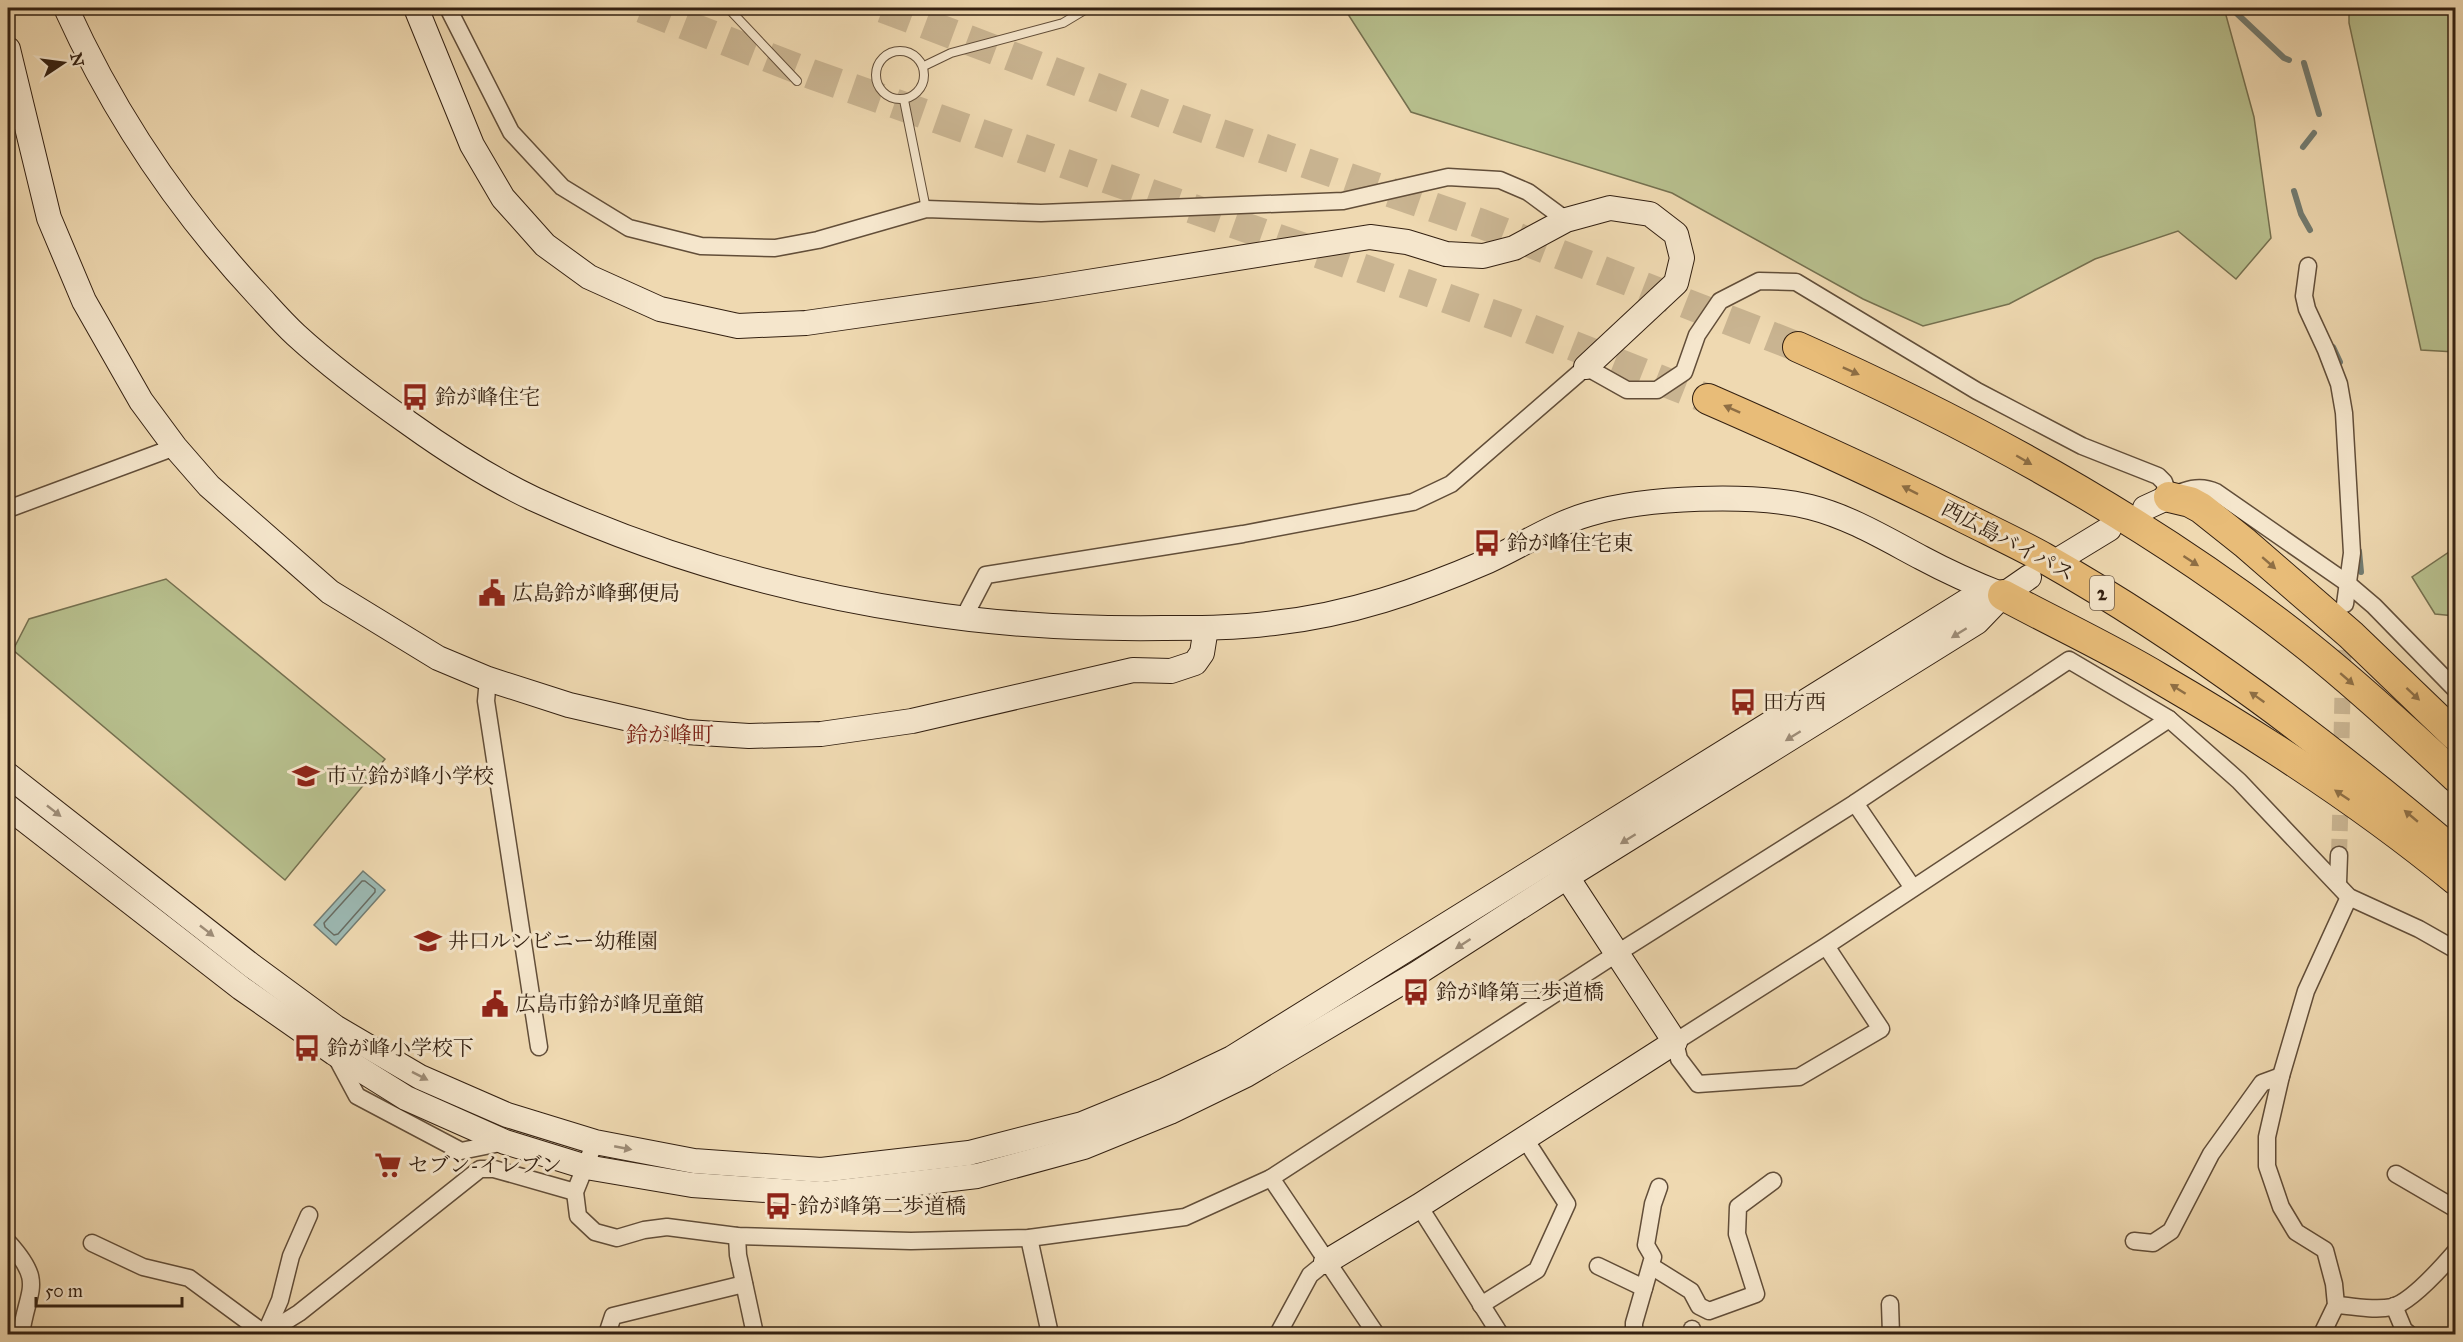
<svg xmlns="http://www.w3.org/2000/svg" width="2463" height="1342" font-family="'IM FELL Great Primer','Noto Serif JP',serif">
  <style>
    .green { fill: #b7bf8d; stroke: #75704f; stroke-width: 1.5 }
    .water { fill: #9cb9b3; stroke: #727c72; stroke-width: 1.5 }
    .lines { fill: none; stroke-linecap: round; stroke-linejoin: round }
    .shore { stroke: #686c62; stroke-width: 1.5 }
    .stream { stroke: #727c72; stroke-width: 6 }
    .street-tunnel { stroke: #c9b491; stroke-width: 16; stroke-dasharray: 16 8; stroke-linecap: butt }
    .highway-tunnel { stroke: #c9b491; stroke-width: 30; stroke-dasharray: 30 15; stroke-linecap: butt }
    .lane-casing { stroke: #624e39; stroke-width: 10 }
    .street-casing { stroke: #624e39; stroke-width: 19 }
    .secondary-casing { stroke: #332011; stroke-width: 26 }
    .highway-casing { stroke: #332011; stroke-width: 32 }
    .lane { stroke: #f5e6cc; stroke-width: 8 }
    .street { stroke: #f5e6cc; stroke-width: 16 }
    .secondary { stroke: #f5e6cc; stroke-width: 24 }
    .highway { stroke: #e8bc78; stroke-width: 30 }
    .oneway { fill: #8e6e44 }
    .oneway2 { fill: #9e8d78 }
    .labels { text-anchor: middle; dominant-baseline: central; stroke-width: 6; stroke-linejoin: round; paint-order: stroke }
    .shield { fill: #f5e6cc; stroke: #6d5b49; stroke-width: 1.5 }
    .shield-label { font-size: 20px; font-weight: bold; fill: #332011 }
    .poi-label { font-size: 21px; fill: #332011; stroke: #f5e6cc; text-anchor: start }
    .street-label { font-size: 21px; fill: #332011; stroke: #f5e6cc }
    .neighbourhood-label { font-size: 22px; fill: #7a1f14; stroke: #f5e6cc }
  </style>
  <rect width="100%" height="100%" fill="#efd9b1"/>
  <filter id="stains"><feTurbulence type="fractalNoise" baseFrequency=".00333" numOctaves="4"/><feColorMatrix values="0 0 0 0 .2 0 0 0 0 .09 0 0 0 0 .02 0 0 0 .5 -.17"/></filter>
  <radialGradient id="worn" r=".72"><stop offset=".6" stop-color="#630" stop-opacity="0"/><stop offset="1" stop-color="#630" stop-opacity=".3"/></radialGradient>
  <g class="green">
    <path d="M 1344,8 L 2224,8 L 2254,117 L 2271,238 L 2236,279 L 2178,231 L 2095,259 L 2009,304 L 1923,326 L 1863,299 L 1672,193 L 1411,112 Z"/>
    <path d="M 2349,8 L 2455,8 L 2455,352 L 2421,350 L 2349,23 Z"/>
    <path d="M 2455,548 L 2455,616 L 2435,614 L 2412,577 Z"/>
    <path d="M 166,579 L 385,759 L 285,880 L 13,650 L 29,619 Z"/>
  </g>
  <path class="water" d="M 363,871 L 385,890 L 336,945 L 314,925 Z"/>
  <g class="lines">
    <path class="shore" d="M 362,881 L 365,881 L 375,889 L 375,892 L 338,934 L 334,935 L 325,927 L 324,923 Z"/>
    <g class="stream">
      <path d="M 2231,8 L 2284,58 L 2289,60"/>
      <path d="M 2304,63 L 2319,114"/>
      <path d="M 2303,147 L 2314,133"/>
      <path d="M 2294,191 L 2301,214 L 2310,230"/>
      <path d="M 2333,347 L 2340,362"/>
      <path d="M 2359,551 L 2361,572"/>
    </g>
    <g class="street-tunnel">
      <path d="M 2341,762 L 2344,626"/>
      <path d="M 2339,855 L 2341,788"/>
    </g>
    <g class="highway-tunnel">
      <path d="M 642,8 L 811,74 L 1508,320 L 1708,399"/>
      <path d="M 883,8 L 1181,120 L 1482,224 L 1798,347"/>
    </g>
    <defs>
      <g id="lane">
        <path d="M 728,8 L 797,81"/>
        <circle cx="900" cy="75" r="24"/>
        <path d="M 924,66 L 951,53 L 1063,23 L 1088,8"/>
        <path d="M 904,100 L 926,209"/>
      </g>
      <g id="street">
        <path d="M 448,8 L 511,132 L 562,187 L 629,228 L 701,246 L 775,248 L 818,240 L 926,209 L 1041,213 L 1343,201 L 1448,177 L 1500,180 L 1528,192 L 1566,220"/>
        <path d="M 2308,266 L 2304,296 L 2307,309 L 2326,350 L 2339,384 L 2344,413 L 2352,553 L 2345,604"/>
        <path d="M 8,509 L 175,447"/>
        <path d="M 963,619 L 986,575 L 1243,534 L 1413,502 L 1451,484 L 1586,367 L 1627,390 L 1657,390 L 1684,372 L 1697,335 L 1720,301 L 1759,281 L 1796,282 L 1977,391 L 2082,446 L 2158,476 L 2164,482 L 2169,497 C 2185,490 2199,484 2216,492 L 2347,583 L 2374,606 L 2456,690"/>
        <path d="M 488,679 L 486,701 L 539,1047"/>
        <path d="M 1855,803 L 1913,888"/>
        <path d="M 2338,883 L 2339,855"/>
        <path d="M 1826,946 L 1881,1029 L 1799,1077 L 1698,1084 L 1679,1059 L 1675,1042 L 1826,946 L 2169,719"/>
        <path d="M 335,1055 L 357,1096 L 461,1151 L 505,1142"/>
        <path d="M 595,1142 L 575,1192 L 578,1216 L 595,1232 L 617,1238 L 644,1230 L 667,1227 L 737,1236 L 911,1241 L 1029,1238 L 1185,1217 L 1271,1178 L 1616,954 L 1855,803 L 2069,660 L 2169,719 L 2239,781 L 2349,897 L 2419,929 L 2456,950"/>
        <path d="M 2396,1174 L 2456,1209"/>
        <path d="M 1271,1178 L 1376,1334"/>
        <path d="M 1419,1206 L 1500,1334"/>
        <path d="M 737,1236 L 738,1255 L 755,1334"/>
        <path d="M 1029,1238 L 1050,1334"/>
        <path d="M 2134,1241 L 2153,1243 L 2171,1231 L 2211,1154 L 2262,1083 L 2281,1076"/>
        <path d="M 8,1242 C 45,1283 28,1287 21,1334"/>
        <path d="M 92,1243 L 143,1267 L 189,1278 L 265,1334 L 299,1313 L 480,1169 L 494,1169 L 575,1192"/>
        <path d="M 1598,1266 L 1644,1288"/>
        <path d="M 1651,1266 L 1691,1291 L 1699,1306 L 1709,1311 L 1756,1294 L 1737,1234 L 1738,1207 L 1773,1181"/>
        <path d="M 1890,1304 L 1891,1334"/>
        <path d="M 1481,1305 L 1537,1270 L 1567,1204 L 1525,1139"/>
        <path d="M 2336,1305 C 2354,1306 2374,1311 2392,1307 C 2411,1302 2443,1266 2456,1251"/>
        <path d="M 2394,1306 L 2404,1330 L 2409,1334"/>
        <path d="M 1692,1329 L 1692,1334"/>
        <path d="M 265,1334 L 280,1300 L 291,1256 L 309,1215"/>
        <path d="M 607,1334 L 613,1316 L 744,1284"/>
        <path d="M 1278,1334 L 1310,1275 L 1326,1262"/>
        <path d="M 1634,1334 L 1634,1323 L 1653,1257 L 1646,1245 L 1653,1204 L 1659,1187"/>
        <path d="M 2322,1334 L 2336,1305 L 2334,1284 L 2325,1250 L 2296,1232 L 2281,1207 L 2267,1166 L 2267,1137 L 2281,1076 L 2306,991 L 2349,897"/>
      </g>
      <g id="secondary">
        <path d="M 66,8 C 113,112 179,210 257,294 C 270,308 282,322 296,335 C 331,367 370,396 410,424 C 449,452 490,478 534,499 C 656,555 785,592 918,612 C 999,625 1080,629 1163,628 C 1200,628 1237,628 1274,623 C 1349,615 1419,591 1488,561 C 1521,546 1554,524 1589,514 C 1646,497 1752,493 1810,507 C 1850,517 1886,539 1922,558 C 1948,572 1975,584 2003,595"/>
        <path d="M 416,8 L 472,145 L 503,198 L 545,245 L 589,277 L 660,309 L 738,326 L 806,323 L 1044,289 L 1370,237 L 1407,242 L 1446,254 L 1483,256 L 1514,248 L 1566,220 L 1610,208 L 1650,214 L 1676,234 L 1682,258 L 1676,283 L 1586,367"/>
        <path d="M 8,49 L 49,218 L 84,301 L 141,401 L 175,447 L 209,486 L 330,592 L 438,658 L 488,679 L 569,705 L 686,732 L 749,736 L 821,734 L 912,721 L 1133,670 L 1171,671 L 1195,663 L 1202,653 L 1206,628"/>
        <path d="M 2145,508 L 2169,497"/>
        <path d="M 2063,557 L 2109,529"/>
        <path d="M 8,775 L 252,966 L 335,1027 L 420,1077 L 507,1115 L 595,1142 L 694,1161 L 821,1170 L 969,1153 L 1082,1124 L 1165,1090 L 1232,1058 L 1967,601 L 2003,595"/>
        <path d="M 8,807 L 241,988 L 334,1053 L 406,1098 L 505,1142 L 586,1167 L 692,1185 L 823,1194 L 977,1176 L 1084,1147 L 1170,1112 L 1246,1075 L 1416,974 L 1567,877 L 1977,622 L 2003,595 L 2029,577"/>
        <path d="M 1326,1262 L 1419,1206 L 1675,1042 L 1559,865"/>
      </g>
      <g id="highway">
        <path d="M 1798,347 C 1978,427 2155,524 2309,647 C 2360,688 2408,732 2456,777"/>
        <path d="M 1708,399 C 1795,437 1882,476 1967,519 C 1993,532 2019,544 2044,558 C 2192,642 2326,744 2456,854"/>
        <path d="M 2169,497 L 2190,502 L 2201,508 L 2245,543 L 2351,635 L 2456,736"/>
        <path d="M 2003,595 C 2055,623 2109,648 2159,678 C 2262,738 2364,804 2456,880"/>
      </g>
    </defs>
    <use href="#lane" class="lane-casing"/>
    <use href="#street" class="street-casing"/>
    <use href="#secondary" class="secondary-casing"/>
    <use href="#highway" class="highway-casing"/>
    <use href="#lane" class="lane"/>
    <use href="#street" class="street"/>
    <use href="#secondary" class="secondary"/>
    <use href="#highway" class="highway"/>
  </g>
  <defs><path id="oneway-solid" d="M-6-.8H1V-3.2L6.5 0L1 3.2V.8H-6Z" transform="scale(1.5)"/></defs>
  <g class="oneway">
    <use href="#oneway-solid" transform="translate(1851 371) rotate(24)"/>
    <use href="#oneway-solid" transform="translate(1732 409) rotate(-156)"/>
    <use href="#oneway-solid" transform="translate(2024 460) rotate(30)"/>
    <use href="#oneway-solid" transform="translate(1910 490) rotate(-153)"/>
    <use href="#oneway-solid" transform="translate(2191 561) rotate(33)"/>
    <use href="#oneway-solid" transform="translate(2269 563) rotate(41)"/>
    <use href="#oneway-solid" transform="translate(2347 679) rotate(41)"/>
    <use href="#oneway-solid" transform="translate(2178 689) rotate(-148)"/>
    <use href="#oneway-solid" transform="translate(2413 694) rotate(43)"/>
    <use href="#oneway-solid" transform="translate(2257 697) rotate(-145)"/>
    <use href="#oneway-solid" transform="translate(2342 795) rotate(-146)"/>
    <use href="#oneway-solid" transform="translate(2411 816) rotate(-140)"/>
  </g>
  <g class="oneway2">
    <use href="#oneway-solid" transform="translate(1959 633) rotate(148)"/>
    <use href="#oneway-solid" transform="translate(1793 736) rotate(148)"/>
    <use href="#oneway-solid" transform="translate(54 811) rotate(38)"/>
    <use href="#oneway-solid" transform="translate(1628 839) rotate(148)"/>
    <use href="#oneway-solid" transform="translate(207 931) rotate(38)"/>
    <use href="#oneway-solid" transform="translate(1463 944) rotate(147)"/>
    <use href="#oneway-solid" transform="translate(420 1076) rotate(27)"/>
    <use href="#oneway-solid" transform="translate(623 1148) rotate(11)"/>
  </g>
  <defs>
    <symbol id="bus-bare" viewBox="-9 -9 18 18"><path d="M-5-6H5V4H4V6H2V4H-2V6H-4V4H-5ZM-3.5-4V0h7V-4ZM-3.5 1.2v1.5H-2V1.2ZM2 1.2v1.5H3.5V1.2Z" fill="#8f2418" stroke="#f5e6cc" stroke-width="2.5" paint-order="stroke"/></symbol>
    <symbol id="civic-bare" viewBox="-9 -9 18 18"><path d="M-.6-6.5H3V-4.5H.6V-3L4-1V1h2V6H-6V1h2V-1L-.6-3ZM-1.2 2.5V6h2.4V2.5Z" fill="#8f2418" stroke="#f5e6cc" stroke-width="2.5" paint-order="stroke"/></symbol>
    <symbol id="school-bare" viewBox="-9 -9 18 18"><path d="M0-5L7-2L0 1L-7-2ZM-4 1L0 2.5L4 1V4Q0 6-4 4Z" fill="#8f2418" stroke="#f5e6cc" stroke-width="2.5" paint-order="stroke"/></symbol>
    <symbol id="supermarket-bare" viewBox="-9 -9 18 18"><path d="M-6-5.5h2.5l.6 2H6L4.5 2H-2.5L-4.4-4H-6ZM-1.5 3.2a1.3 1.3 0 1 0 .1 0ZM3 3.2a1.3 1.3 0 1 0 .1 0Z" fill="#8f2418" stroke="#f5e6cc" stroke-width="2.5" paint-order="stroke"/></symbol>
  </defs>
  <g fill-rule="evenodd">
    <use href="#bus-bare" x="396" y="378" width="38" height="38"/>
    <use href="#bus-bare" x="1468" y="524" width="38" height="38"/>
    <use href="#civic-bare" x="473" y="574" width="38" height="38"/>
    <use href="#bus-bare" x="1724" y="683" width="38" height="38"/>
    <use href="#school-bare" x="287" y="757" width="38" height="38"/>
    <use href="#school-bare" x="409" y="922" width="38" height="38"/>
    <use href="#bus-bare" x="1397" y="973" width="38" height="38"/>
    <use href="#civic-bare" x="476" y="985" width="38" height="38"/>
    <use href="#bus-bare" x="288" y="1029" width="38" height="38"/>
    <use href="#supermarket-bare" x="369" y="1146" width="38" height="38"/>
    <use href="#bus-bare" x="759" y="1187" width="38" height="38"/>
  </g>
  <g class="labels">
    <rect class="shield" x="2090" y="576" width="24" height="34" rx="4.5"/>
    <g class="shield-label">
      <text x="2102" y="593">2</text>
    </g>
    <g class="poi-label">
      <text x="435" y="397">鈴が峰住宅</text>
      <text x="1507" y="543">鈴が峰住宅東</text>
      <text x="512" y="593">広島鈴が峰郵便局</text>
      <text x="1763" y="702">田方西</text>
      <text x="326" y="776">市立鈴が峰小学校</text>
      <text x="448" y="941">井口ルンビニー幼稚園</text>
      <text x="1436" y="992">鈴が峰第三歩道橋</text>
      <text x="515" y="1004">広島市鈴が峰児童館</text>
      <text x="327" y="1048">鈴が峰小学校下</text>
      <text x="408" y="1165">セブン-イレブン</text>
      <text x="798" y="1206">鈴が峰第二歩道橋</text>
    </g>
    <g class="street-label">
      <text transform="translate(2008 541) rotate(28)">西広島バイパス</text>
    </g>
    <g class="neighbourhood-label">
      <text x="670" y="734">鈴が峰町</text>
    </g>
  </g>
  <rect width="2463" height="1342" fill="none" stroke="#efd9b1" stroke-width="30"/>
  <rect x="9" y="9" width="2445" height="1324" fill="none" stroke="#332011" stroke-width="3"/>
  <rect x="15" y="15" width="2433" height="1312" fill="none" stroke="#332011" stroke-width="1.5"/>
  <g transform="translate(63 63) rotate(77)" stroke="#f5e6cc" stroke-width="4.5" paint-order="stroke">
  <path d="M0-4.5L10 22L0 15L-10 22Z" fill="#332011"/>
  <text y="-9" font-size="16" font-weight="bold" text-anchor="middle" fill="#332011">N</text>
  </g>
  <path d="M36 1297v9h146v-9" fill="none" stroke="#332011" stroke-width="3"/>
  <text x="45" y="1297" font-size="18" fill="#332011" stroke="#f5e6cc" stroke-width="4.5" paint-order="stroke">50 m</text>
  <rect width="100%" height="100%" filter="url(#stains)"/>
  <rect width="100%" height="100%" fill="url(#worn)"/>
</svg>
